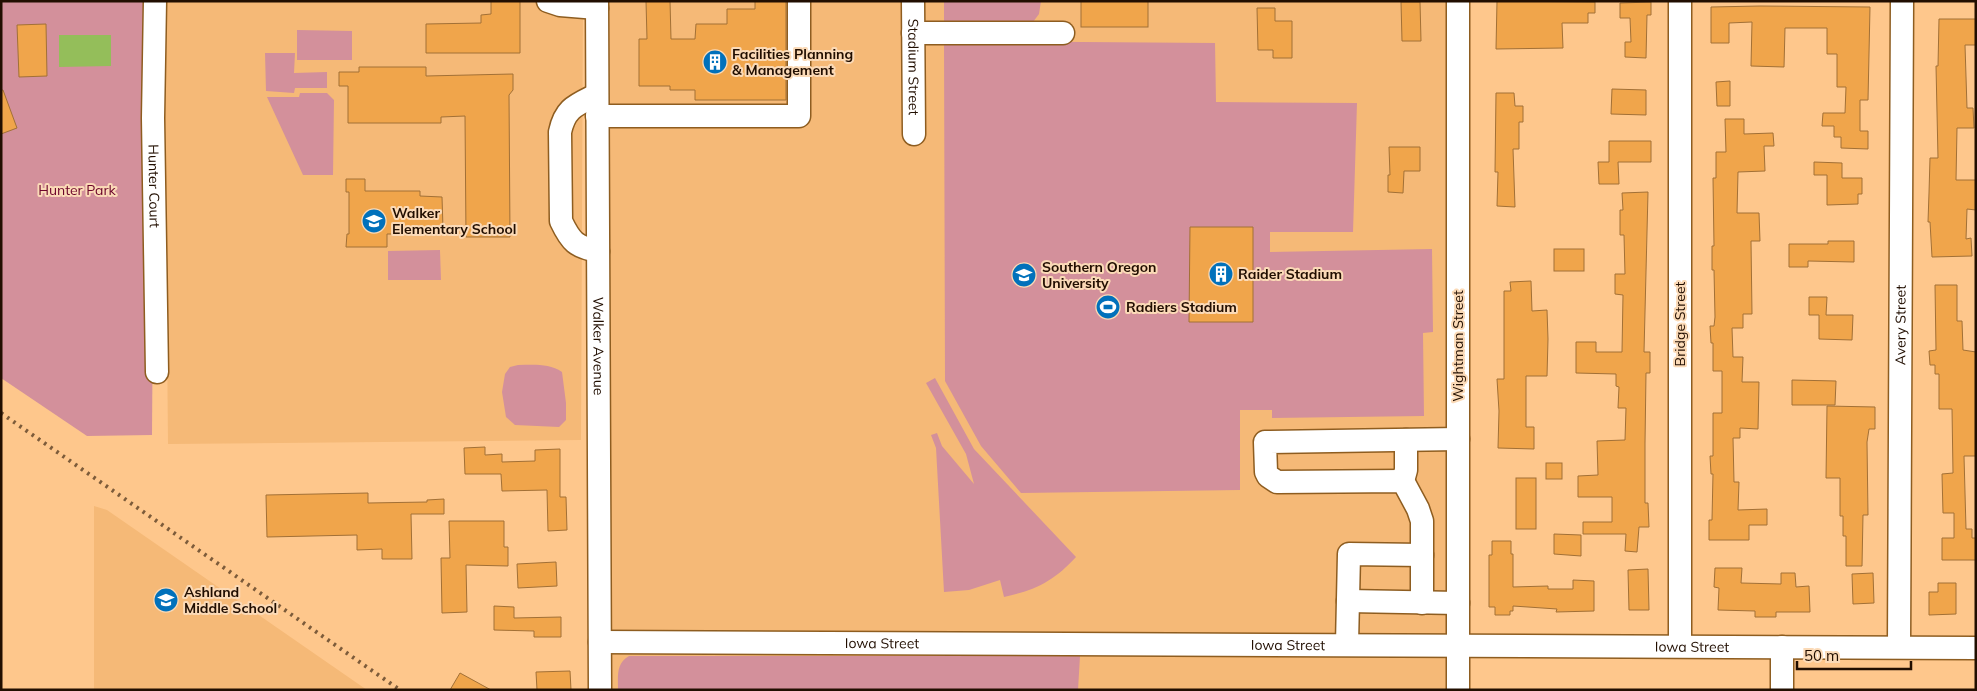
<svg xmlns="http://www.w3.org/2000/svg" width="1977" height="691" font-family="Mulish,sans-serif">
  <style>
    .built { fill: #f5b977 }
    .green { fill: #d3909b }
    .water { fill: #94be5a }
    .building { fill: #f0a54b; stroke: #a27036 }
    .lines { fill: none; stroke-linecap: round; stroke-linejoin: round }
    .minor-casing { stroke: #8e5d20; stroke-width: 25 }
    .minor { stroke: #fff; stroke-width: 22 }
    .rail { stroke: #7c5b3a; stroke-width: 4; stroke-dasharray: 2.5 5; stroke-linecap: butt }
    .labels { text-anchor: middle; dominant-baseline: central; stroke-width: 4; stroke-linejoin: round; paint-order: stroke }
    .poi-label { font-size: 14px; font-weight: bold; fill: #210e00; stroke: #fbdab7; text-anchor: start }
    .street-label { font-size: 14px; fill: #210e00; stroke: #fbdab7 }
    .park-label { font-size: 14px; fill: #6c042b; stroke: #fbdab7 }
  </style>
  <rect width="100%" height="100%" fill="#fec78c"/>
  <g class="built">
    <path d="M 164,1 L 583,1 L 581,440 L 168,444 Z"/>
    <path d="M 599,1 L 1447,1 L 1446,690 L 602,690 Z"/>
    <path d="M 94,506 L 107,510 L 367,690 L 94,690 Z"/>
  </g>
  <g class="green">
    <path d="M 1,1 L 155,1 L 152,435 L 87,436 L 1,378 Z"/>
    <path d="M 944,1 L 1041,1 L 1039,14 L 1033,22 L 944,25 Z"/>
    <path d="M 297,30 L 352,31 L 352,60 L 297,60 Z"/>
    <path d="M 944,41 L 1215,43 L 1216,102 L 1357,103 L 1353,232 L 1270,232 L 1270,252 L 1432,249 L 1433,332 L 1423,333 L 1424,416 L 1272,418 L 1272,410 L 1240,410 L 1240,490 L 1021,493 L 981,446 L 945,381 Z"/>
    <path d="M 265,53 L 295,53 L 294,73 L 327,72 L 327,88 L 295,88 L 294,93 L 266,91 Z"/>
    <path d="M 300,93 L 327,93 L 334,100 L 333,175 L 303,175 L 267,97 L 299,97 Z"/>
    <path d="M 440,250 L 441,280 L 388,280 L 388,251 Z"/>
    <path d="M 518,365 C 533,365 549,363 562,372 L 566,403 L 566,420 L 559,427 L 515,425 L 506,417 L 502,392 L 505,374 L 510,367 Z"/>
    <path d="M 935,378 L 974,449 L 1076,557 C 1054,581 1036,590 1004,597 L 1000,580 L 969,590 L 944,592 L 936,448 L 931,435 L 937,433 L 942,446 L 974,484 L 966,454 L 926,383 Z"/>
    <path d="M 629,656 L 1080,656 L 1078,690 L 618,690 C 618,676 616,663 629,656 Z"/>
  </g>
  <path class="water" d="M 59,35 L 111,35 L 111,66 L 59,67 Z"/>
  <g class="building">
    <path d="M 491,1 L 520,1 L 520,53 L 426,53 L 426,24 L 481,23 L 481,15 L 491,14 Z"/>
    <path d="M 646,1 L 670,1 L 671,39 L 695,39 L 696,24 L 727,24 L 727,9 L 755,9 L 755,1 L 786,1 L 786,100 L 695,100 L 695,90 L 670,90 L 670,86 L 639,86 L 639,39 L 647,39 Z"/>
    <rect x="1081" y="1" width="67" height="26"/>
    <path d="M 1497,1 L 1595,2 L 1595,13 L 1588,13 L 1588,23 L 1562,23 L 1563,48 L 1496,49 Z"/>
    <path d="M 1401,2 L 1420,2 L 1421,41 L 1402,41 Z"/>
    <path d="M 1651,2 L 1651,15 L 1647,15 L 1646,58 L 1625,57 L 1625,42 L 1631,42 L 1630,18 L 1620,18 L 1620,3 Z"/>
    <path d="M 1760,6 L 1870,7 L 1868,100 L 1860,100 L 1860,131 L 1868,131 L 1868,149 L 1841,148 L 1841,137 L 1834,137 L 1834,126 L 1822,126 L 1823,113 L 1845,113 L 1846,87 L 1837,87 L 1837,54 L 1827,54 L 1827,28 L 1785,28 L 1784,67 L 1751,66 L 1752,22 L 1729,23 L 1729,43 L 1711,43 L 1711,7 Z"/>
    <path d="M 1257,8 L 1275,8 L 1275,21 L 1292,21 L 1292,58 L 1273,58 L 1273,50 L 1258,50 Z"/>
    <path d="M 1939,19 L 1976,19 L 1976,45 L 1965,45 L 1967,108 L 1973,108 L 1974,128 L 1957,128 L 1956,180 L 1976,180 L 1976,210 L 1967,209 L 1966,239 L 1971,238 L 1972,256 L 1932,257 L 1930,222 L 1928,222 L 1929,193 L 1930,158 L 1938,158 L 1936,66 L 1938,66 Z"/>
    <path d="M 46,24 L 47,76 L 19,77 L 17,25 Z"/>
    <path d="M 359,67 L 426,67 L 426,76 L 513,74 L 513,90 L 509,95 L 510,237 L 466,237 L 465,116 L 441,117 L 441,123 L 348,123 L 348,86 L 339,86 L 339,72 L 359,72 Z"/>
    <path d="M 1730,81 L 1730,106 L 1717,106 L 1716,82 Z"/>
    <path d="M 1612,89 L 1646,90 L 1646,115 L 1611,114 Z"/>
    <path d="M 1,90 L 3,90 L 17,128 L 1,134 Z"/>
    <path d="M 1496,93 L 1514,93 L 1515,106 L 1523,106 L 1523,122 L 1519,122 L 1519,149 L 1513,149 L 1515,207 L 1497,206 L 1498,172 L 1495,172 Z"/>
    <path d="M 1725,119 L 1744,119 L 1744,134 L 1773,133 L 1774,146 L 1764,146 L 1765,171 L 1738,172 L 1737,213 L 1759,213 L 1760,241 L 1751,241 L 1752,314 L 1743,314 L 1743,328 L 1732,328 L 1733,357 L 1743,357 L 1742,382 L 1759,382 L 1758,429 L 1740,428 L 1740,438 L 1733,438 L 1734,482 L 1739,482 L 1738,510 L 1767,509 L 1767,525 L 1749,525 L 1749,540 L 1709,540 L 1709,520 L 1712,520 L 1713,474 L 1711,474 L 1710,456 L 1713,456 L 1713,413 L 1722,413 L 1722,371 L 1713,371 L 1713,343 L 1711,343 L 1710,326 L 1714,326 L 1715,317 L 1714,270 L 1712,270 L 1712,246 L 1714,246 L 1713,178 L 1716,178 L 1716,152 L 1726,152 Z"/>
    <path d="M 1609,141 L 1651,141 L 1651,162 L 1618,162 L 1619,184 L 1599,184 L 1598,162 L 1609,162 Z"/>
    <path d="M 1389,147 L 1420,147 L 1420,171 L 1404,171 L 1403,193 L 1388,192 L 1388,175 L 1390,175 Z"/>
    <path d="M 1814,162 L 1842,163 L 1842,178 L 1862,178 L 1862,194 L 1858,194 L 1858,204 L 1827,205 L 1827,175 L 1814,175 Z"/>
    <path d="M 346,179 L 365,179 L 365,191 L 420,191 L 420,196 L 442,197 L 443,229 L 421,229 L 421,234 L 387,234 L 387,247 L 346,247 L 347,234 L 349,234 L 349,192 L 346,192 Z"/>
    <path d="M 1648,192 L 1644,352 L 1650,352 L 1650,373 L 1646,373 L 1645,443 L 1645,503 L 1648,503 L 1649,527 L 1639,527 L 1637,552 L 1625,551 L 1626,534 L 1583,534 L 1583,522 L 1612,522 L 1612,497 L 1578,497 L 1578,476 L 1598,475 L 1597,441 L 1625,440 L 1626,408 L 1618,408 L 1619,387 L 1616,386 L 1616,374 L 1576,373 L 1576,342 L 1596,342 L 1596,352 L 1622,352 L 1623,295 L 1615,294 L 1615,274 L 1625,274 L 1624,235 L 1620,235 L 1620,210 L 1623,210 L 1622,193 Z"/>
    <path d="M 1190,227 L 1253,227 L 1253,322 L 1189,322 Z"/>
    <path d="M 1828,241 L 1854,241 L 1854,262 L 1808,261 L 1808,267 L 1789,267 L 1789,244 L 1828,244 Z"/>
    <rect x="1554" y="249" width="30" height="22"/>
    <path d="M 1531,281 L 1532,311 L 1547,310 L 1548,339 L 1547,376 L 1526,376 L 1526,427 L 1534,427 L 1534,449 L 1498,448 L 1499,411 L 1497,379 L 1504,379 L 1504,291 L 1511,291 L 1510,282 Z"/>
    <path d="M 1935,285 L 1957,285 L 1957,321 L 1962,321 L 1963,350 L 1976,352 L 1976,456 L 1964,456 L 1966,529 L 1972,529 L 1972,538 L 1976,538 L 1976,560 L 1942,560 L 1942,538 L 1954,538 L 1954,513 L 1943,513 L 1942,474 L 1953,473 L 1952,409 L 1939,409 L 1939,374 L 1935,374 L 1935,365 L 1930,365 L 1929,351 L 1936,350 Z"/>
    <path d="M 1809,297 L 1827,297 L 1826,315 L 1853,315 L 1852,340 L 1819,339 L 1819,315 L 1809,315 Z"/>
    <path d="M 1792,380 L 1836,381 L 1835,405 L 1792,405 Z"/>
    <path d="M 1827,406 L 1875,407 L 1875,429 L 1869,429 L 1867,442 L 1868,515 L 1863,515 L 1862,566 L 1846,566 L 1846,536 L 1843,536 L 1843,516 L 1840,516 L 1840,478 L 1826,478 Z"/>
    <path d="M 485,447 L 485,455 L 502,454 L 502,462 L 535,461 L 535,450 L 560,449 L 560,497 L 566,497 L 567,530 L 548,531 L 547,490 L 502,491 L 501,474 L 465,474 L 464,448 Z"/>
    <rect x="1546" y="463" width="16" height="16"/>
    <rect x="1516" y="478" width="20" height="51"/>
    <path d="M 368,493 L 368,503 L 427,502 L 427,500 L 444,499 L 444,514 L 411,514 L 412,559 L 382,559 L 382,549 L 357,550 L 357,535 L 267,537 L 266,495 Z"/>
    <path d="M 449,521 L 504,521 L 504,547 L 508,547 L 508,566 L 466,565 L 467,612 L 442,613 L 441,558 L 450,558 Z"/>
    <path d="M 1554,534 L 1581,535 L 1581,556 L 1554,554 Z"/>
    <path d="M 1492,541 L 1511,541 L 1511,554 L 1513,554 L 1513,587 L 1548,586 L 1548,589 L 1573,589 L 1573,580 L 1594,581 L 1594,611 L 1556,612 L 1557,609 L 1513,606 L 1513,611 L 1510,611 L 1510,615 L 1495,615 L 1495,607 L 1489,607 L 1489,555 L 1492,555 Z"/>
    <path d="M 556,562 L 557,586 L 518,588 L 517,564 Z"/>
    <path d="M 1715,568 L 1742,568 L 1741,583 L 1781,584 L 1781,573 L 1795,573 L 1796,587 L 1809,586 L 1810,612 L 1776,612 L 1776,617 L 1755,617 L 1755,611 L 1718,610 L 1719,588 L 1714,587 Z"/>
    <path d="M 1648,569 L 1649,610 L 1629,610 L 1628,570 Z"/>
    <path d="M 1873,573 L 1874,603 L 1853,604 L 1852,574 Z"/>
    <path d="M 1938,583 L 1956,583 L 1956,614 L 1929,615 L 1929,592 L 1938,592 Z"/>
    <path d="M 494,606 L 514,607 L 514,618 L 561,617 L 561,637 L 534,637 L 534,631 L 494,630 Z"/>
    <path d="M 570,671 L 571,690 L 537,690 L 536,672 Z"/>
    <path d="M 460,673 L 491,690 L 450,690 Z"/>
  </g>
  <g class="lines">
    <defs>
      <g id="minor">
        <path id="s1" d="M 155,1 L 153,118 L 157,372"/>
        <path d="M 548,1 L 560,5 L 597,8"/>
        <path id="s2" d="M 597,1 L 600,690"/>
        <path id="s3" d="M 913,1 L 914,134"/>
        <path d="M 1458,1 L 1458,690"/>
        <path d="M 1680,1 L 1680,646"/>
        <path d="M 913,33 L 1063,33"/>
        <path d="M 596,95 C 576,105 565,108 560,132 L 561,221 C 571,242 576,247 598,251"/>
        <path d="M 597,116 L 799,116 L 799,1"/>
        <path d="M 1403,481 L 1406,470 L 1406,440"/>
        <path d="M 1348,601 L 1458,603"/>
        <path d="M 1422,603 L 1422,521 L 1418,509 L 1403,481 L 1277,482 L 1268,476 L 1266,472 L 1265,442 L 1458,439"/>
        <path id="s4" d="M 600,642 L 1976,648"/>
        <path d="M 1347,644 L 1349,554 L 1422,555"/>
        <path d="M 1782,647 L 1782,690"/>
        <path id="s5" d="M 1899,647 L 1902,1"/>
      </g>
    </defs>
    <use href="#minor" class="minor-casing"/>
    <use href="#minor" class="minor"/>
    <path class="rail" d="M 1,413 L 400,690"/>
  </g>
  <defs>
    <symbol id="building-disc" viewBox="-11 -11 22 22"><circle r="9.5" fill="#0171bb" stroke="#fbdab7"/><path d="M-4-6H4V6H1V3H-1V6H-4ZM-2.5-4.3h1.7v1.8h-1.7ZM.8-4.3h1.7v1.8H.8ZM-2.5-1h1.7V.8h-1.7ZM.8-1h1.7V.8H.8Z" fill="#fff"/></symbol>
    <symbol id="school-disc" viewBox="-11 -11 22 22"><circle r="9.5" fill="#0171bb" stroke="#fbdab7"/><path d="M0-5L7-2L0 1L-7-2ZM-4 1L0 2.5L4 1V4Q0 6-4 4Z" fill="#fff"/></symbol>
    <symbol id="university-disc" viewBox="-11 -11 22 22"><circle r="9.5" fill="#0171bb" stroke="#fbdab7"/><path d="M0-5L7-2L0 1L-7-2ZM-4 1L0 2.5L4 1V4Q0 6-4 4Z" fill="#fff"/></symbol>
    <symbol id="stadium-disc" viewBox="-11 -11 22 22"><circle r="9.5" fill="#0171bb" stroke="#fbdab7"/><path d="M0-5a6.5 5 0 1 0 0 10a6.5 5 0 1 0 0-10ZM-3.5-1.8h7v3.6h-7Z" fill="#fff"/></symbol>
  </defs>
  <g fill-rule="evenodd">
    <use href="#building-disc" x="701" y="48" width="28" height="28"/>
    <use href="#school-disc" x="360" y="207" width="28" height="28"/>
    <use href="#building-disc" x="1207" y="260" width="28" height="28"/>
    <use href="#university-disc" x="1010" y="261" width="28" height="28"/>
    <use href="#stadium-disc" x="1094" y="293" width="28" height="28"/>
    <use href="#school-disc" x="152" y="586" width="28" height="28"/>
  </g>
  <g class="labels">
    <g class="poi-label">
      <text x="732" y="54">Facilities Planning<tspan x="732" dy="16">&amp; Management</tspan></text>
      <text x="392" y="213">Walker<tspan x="392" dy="16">Elementary School</tspan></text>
      <text x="1042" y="267">Southern Oregon<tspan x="1042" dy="16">University</tspan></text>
      <text x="1238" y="274">Raider Stadium</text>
      <text x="1126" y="307">Radiers Stadium</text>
      <text x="184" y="592">Ashland<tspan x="184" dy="16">Middle School</tspan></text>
    </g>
    <g class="street-label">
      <text stroke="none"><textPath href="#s3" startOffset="66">Stadium Street</textPath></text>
      <text stroke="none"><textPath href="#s1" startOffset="185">Hunter Court</textPath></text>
      <text transform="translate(1680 324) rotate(-90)">Bridge Street</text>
      <text stroke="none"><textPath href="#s5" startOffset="322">Avery Street</textPath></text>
      <text stroke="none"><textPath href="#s2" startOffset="345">Walker Avenue</textPath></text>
      <text transform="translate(1458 346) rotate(-90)">Wightman Street</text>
      <text stroke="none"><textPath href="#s4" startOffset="282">Iowa Street</textPath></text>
      <text stroke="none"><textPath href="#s4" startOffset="688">Iowa Street</textPath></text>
      <text stroke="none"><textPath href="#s4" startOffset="1092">Iowa Street</textPath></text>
    </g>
    <g class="park-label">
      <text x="77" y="190">Hunter Park</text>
    </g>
  </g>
  <rect width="1977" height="691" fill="none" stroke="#210e00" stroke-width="5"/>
  <path d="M1797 661v8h114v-8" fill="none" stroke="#210e00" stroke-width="2.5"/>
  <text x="1804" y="661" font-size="15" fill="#210e00" stroke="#fbdab7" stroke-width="4" paint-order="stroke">50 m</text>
</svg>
